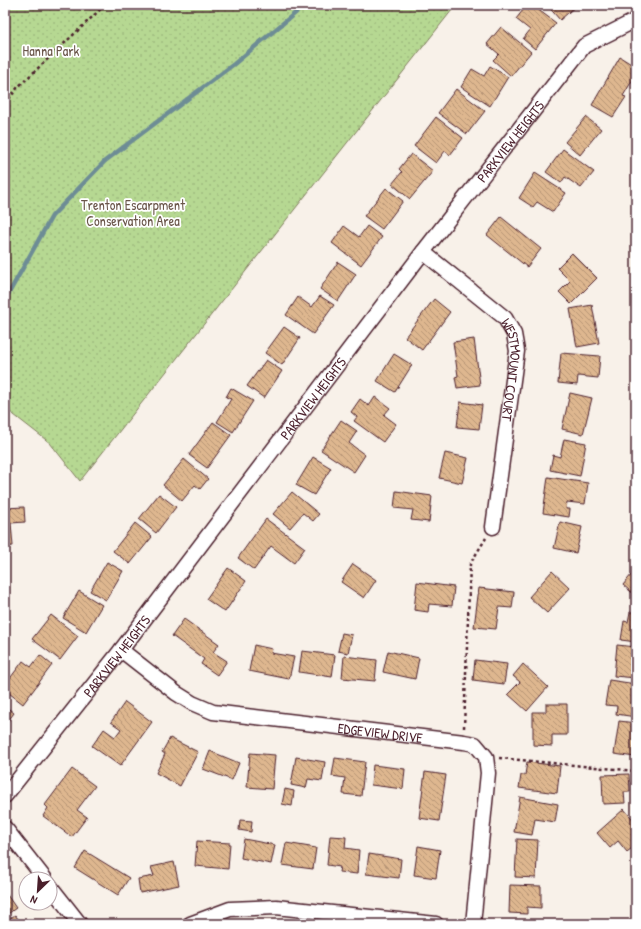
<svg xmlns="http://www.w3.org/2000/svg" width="641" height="929" font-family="'Patrick Hand',sans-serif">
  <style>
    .park { fill: url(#park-dots); stroke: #807c5e }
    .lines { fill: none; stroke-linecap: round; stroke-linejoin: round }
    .stream { stroke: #6d8c95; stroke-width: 4.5 }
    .building { fill: url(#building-back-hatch); stroke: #4a1f2b }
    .minor-casing { stroke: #4a1f2b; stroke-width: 17 }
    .path { stroke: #4a1f2b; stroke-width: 2.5; stroke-dasharray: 3 3; stroke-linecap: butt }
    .minor { stroke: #fff; stroke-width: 14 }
    .labels { text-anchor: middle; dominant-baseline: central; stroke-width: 3.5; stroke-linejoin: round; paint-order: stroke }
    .park-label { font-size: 14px; fill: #6a564a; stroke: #fff }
    .street-label { font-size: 14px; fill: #4a1f2b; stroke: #fff }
  </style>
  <defs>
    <pattern id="park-dots" width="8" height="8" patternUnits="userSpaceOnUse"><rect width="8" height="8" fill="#b6d892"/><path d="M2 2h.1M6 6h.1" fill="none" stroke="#9eb97e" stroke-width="1.8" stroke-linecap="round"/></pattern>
    <pattern id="building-back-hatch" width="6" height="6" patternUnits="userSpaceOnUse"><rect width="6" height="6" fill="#deb78f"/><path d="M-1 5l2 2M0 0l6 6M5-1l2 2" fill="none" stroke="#b69475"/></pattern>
  </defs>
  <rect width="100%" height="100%" fill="#f8f1e9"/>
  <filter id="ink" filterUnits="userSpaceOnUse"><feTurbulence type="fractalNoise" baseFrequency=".025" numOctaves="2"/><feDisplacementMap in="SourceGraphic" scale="8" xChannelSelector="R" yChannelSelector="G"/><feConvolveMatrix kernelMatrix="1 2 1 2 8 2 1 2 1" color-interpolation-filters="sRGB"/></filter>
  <g filter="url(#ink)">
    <path class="park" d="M 5,5 L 456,5 L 80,481 L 50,443 L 5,408 Z"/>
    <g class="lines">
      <path class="stream" d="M 5,300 L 52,216 L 105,161 L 234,64 L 305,5"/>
    </g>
    <g class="building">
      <path d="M 527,5 L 532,5 L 556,23 L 535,49 L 523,39 L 530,30 L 516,19 Z"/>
      <path d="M 547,5 L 577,5 L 560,20 Z"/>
      <path d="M 501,27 L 531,52 L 511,76 L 493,60 L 499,54 L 487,44 Z"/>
      <path d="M 620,57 L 636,67 L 636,74 L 623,96 L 626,97 L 613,117 L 592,105 Z"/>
      <path d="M 490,66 L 508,77 L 490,106 L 461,87 L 472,69 L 484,76 Z"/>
      <path d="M 456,89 L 485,111 L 467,134 L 438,113 Z"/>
      <path d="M 436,117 L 463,138 L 450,155 L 445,151 L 436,163 L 414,146 Z"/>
      <path d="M 586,117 L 601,129 L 580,155 L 565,142 Z"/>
      <path d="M 563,149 L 594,172 L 581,188 L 565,177 L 561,183 L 546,172 Z"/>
      <path d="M 411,154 L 433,171 L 410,199 L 392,184 L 402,172 L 399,169 Z"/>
      <path d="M 535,173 L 566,193 L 553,212 L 537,202 L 533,207 L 519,198 Z"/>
      <path d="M 386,188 L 403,201 L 382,229 L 364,216 Z"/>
      <path d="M 501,217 L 541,249 L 527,267 L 487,235 Z"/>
      <path d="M 344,226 L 359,237 L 367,226 L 382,237 L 361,265 L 332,243 Z"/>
      <path d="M 572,253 L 597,278 L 571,304 L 559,292 L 570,281 L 557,268 Z"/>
      <path d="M 338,262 L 356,274 L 338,301 L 320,289 Z"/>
      <path d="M 320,296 L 334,305 L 313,334 L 286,315 L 298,297 L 312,307 Z"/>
      <path d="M 434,299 L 450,312 L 422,350 L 405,337 Z"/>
      <path d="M 592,305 L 599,343 L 577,347 L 570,309 Z"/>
      <path d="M 284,327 L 300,338 L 282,365 L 265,353 Z"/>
      <path d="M 474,339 L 480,385 L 457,388 L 455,377 L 458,376 L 453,342 Z"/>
      <path d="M 561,353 L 600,356 L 598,378 L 578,376 L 577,385 L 558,383 Z"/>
      <path d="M 394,354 L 412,365 L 395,392 L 377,381 Z"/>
      <path d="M 266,360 L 282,371 L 264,398 L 247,386 Z"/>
      <path d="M 231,388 L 253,401 L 233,432 L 217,422 L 231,399 L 226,397 Z"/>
      <path d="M 570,393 L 592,398 L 583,434 L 562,429 Z"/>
      <path d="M 375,397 L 390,408 L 384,415 L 396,424 L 383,442 L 354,421 L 357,417 L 351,412 L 360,399 L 369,406 Z"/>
      <path d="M 460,402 L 482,405 L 479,429 L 457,427 Z"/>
      <path d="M 341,420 L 357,431 L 349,443 L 365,455 L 354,472 L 321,450 Z"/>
      <path d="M 213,422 L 231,435 L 207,468 L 189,455 Z"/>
      <path d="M 564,439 L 586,443 L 580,476 L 550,470 L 553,455 L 560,457 Z"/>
      <path d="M 445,453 L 468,458 L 462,483 L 439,478 Z"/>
      <path d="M 313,457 L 331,468 L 314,495 L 296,485 Z"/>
      <path d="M 184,459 L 208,479 L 200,489 L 195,485 L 182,501 L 163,485 Z"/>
      <path d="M 548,477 L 588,483 L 585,504 L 567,502 L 566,509 L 570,509 L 569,517 L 543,513 Z"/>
      <path d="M 396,491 L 432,496 L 429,522 L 411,520 L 413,510 L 394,508 Z"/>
      <path d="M 292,492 L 319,514 L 313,521 L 303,513 L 290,528 L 273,514 Z"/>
      <path d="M 159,494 L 176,507 L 156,533 L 139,519 Z"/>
      <path d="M 24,507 L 25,522 L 11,523 L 13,546 L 5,547 L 5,508 Z"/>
      <path d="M 266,519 L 305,548 L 294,563 L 271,546 L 254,570 L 238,558 Z"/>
      <path d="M 560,522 L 582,527 L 576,553 L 554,548 Z"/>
      <path d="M 135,523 L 152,537 L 130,564 L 113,551 Z"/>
      <path d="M 107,562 L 123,571 L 106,600 L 90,591 Z"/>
      <path d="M 353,564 L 376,580 L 364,598 L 341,582 Z"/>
      <path d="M 228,568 L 246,581 L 225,612 L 206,599 Z"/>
      <path d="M 636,569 L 636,596 L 623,585 Z"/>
      <path d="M 552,571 L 570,588 L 547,613 L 529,597 Z"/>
      <path d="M 417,582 L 454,587 L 452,606 L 429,604 L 428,612 L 414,610 Z"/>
      <path d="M 479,588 L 514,592 L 512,608 L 499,607 L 496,629 L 474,627 Z"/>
      <path d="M 79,591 L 102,605 L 86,632 L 63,618 Z"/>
      <path d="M 630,612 L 636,612 L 636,642 L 621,640 L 624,621 L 628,622 Z"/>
      <path d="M 51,615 L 78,636 L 60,660 L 32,639 Z"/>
      <path d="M 184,619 L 219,644 L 213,652 L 227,661 L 217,675 L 201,664 L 204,659 L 172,636 Z"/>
      <path d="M 342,633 L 352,635 L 348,653 L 338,651 Z"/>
      <path d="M 254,645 L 272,649 L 271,653 L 294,657 L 289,679 L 249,671 Z"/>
      <path d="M 617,645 L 636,647 L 636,678 L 614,676 Z"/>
      <path d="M 302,651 L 335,655 L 332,677 L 299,672 Z"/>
      <path d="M 388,651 L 419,658 L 415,679 L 383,672 Z"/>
      <path d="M 40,655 L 52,665 L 23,704 L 5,690 L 5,685 L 23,661 L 31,667 Z"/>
      <path d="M 344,656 L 377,660 L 375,681 L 342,678 Z"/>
      <path d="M 475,660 L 507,664 L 504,684 L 473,680 Z"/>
      <path d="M 523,664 L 548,687 L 527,711 L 508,694 L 520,682 L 513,676 Z"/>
      <path d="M 609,680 L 636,684 L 636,717 L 616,714 L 617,706 L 605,705 Z"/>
      <path d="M 125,702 L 152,722 L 120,766 L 92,746 L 104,729 L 115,737 L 121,729 L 111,722 Z"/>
      <path d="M 546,704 L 567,704 L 567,735 L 552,735 L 552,746 L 533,745 L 533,712 L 546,712 Z"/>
      <path d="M 5,706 L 14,713 L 5,725 Z"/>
      <path d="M 619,721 L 636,723 L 635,757 L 614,754 Z"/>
      <path d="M 170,738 L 198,752 L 180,786 L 156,773 L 165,754 L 162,752 Z"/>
      <path d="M 210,751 L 239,763 L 232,780 L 203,769 Z"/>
      <path d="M 250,753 L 275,755 L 272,789 L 247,787 Z"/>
      <path d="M 296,757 L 325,762 L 322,781 L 308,779 L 306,788 L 291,785 Z"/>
      <path d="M 335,758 L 365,762 L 361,796 L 343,794 L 345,778 L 332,776 Z"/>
      <path d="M 527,762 L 560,766 L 557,793 L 519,788 L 521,775 L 525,775 Z"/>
      <path d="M 373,765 L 405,769 L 403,789 L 371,785 Z"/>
      <path d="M 72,769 L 95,786 L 77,810 L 87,817 L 72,837 L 43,816 L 48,808 L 45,805 Z"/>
      <path d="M 425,772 L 446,775 L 439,821 L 419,818 Z"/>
      <path d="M 629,774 L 630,792 L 624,792 L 625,803 L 603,804 L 602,775 Z"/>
      <path d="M 285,789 L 294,791 L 292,806 L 282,804 Z"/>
      <path d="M 520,797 L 558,804 L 555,822 L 535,819 L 532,835 L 514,832 Z"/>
      <path d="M 624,809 L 636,823 L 636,828 L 633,831 L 636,834 L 636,845 L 627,852 L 618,841 L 610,848 L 597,833 Z"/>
      <path d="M 240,820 L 252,821 L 251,832 L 239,830 Z"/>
      <path d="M 330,836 L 346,837 L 345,848 L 359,850 L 357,874 L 339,872 L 340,867 L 327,865 Z"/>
      <path d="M 244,839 L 275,845 L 271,864 L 241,858 Z"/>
      <path d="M 517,839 L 538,840 L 536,878 L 515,877 Z"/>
      <path d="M 197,841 L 230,843 L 228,869 L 195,866 Z"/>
      <path d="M 286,843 L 316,848 L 313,869 L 282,865 Z"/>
      <path d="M 418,846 L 440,850 L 436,878 L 414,875 Z"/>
      <path d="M 85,851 L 129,878 L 118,895 L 75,868 Z"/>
      <path d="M 369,854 L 401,859 L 399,878 L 366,874 Z"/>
      <path d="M 174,862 L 179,885 L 140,893 L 138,879 L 154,876 L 151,867 Z"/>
      <path d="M 510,885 L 541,886 L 541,908 L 527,907 L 527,914 L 509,913 Z"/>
      <path d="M 5,892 L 16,908 L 5,916 Z"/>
      <path d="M 15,915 L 22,924 L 5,924 L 5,922 Z"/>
    </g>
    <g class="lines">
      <defs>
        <g id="minor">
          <path id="s1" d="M 423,252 L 505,318 L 514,334 L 517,351 L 493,527"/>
          <path id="s2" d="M 121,650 L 176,693 L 192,703 L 213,712 L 464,742 L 475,744 L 486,757 L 488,773 L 473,924"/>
          <path id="s3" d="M 5,796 L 121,650 L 423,252 L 584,46 L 636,20"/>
          <path d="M 5,828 L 45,879"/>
          <path d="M 50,886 L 80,924"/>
          <path d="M 190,924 L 230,909 L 276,907 L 436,924"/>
        </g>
      </defs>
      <use href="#minor" class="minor-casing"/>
      <g class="path">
        <path d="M 5,104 L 18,87 L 105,5"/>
        <path d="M 464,728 L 470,564 L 486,538"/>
        <path d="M 499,758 L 636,771"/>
      </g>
      <use href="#minor" class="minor"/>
    </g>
  </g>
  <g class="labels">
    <g class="park-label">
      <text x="51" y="50">Hanna Park</text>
      <text x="133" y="204">Trenton Escarpment<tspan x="133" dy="16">Conservation Area</tspan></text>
    </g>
    <g class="street-label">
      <text stroke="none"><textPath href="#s3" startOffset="827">PARKVIEW HEIGHTS</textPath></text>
      <text stroke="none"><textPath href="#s1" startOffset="159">WESTMOUNT COURT</textPath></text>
      <text stroke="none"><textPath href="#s3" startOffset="503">PARKVIEW HEIGHTS</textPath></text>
      <text stroke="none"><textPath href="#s3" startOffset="179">PARKVIEW HEIGHTS</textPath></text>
      <text stroke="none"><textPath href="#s2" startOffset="280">EDGEVIEW DRIVE</textPath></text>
    </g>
  </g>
  <rect width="641" height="929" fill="none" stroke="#fff" stroke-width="20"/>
  <rect x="10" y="10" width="621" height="909" fill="none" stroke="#4a1f2b" stroke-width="1.5" filter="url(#ink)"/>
  <g transform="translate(38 891) rotate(205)"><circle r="19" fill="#ffffff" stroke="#b7a5aa"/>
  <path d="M0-3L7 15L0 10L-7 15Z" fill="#4a1f2b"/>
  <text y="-6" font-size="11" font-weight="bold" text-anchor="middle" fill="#4a1f2b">N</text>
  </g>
</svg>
